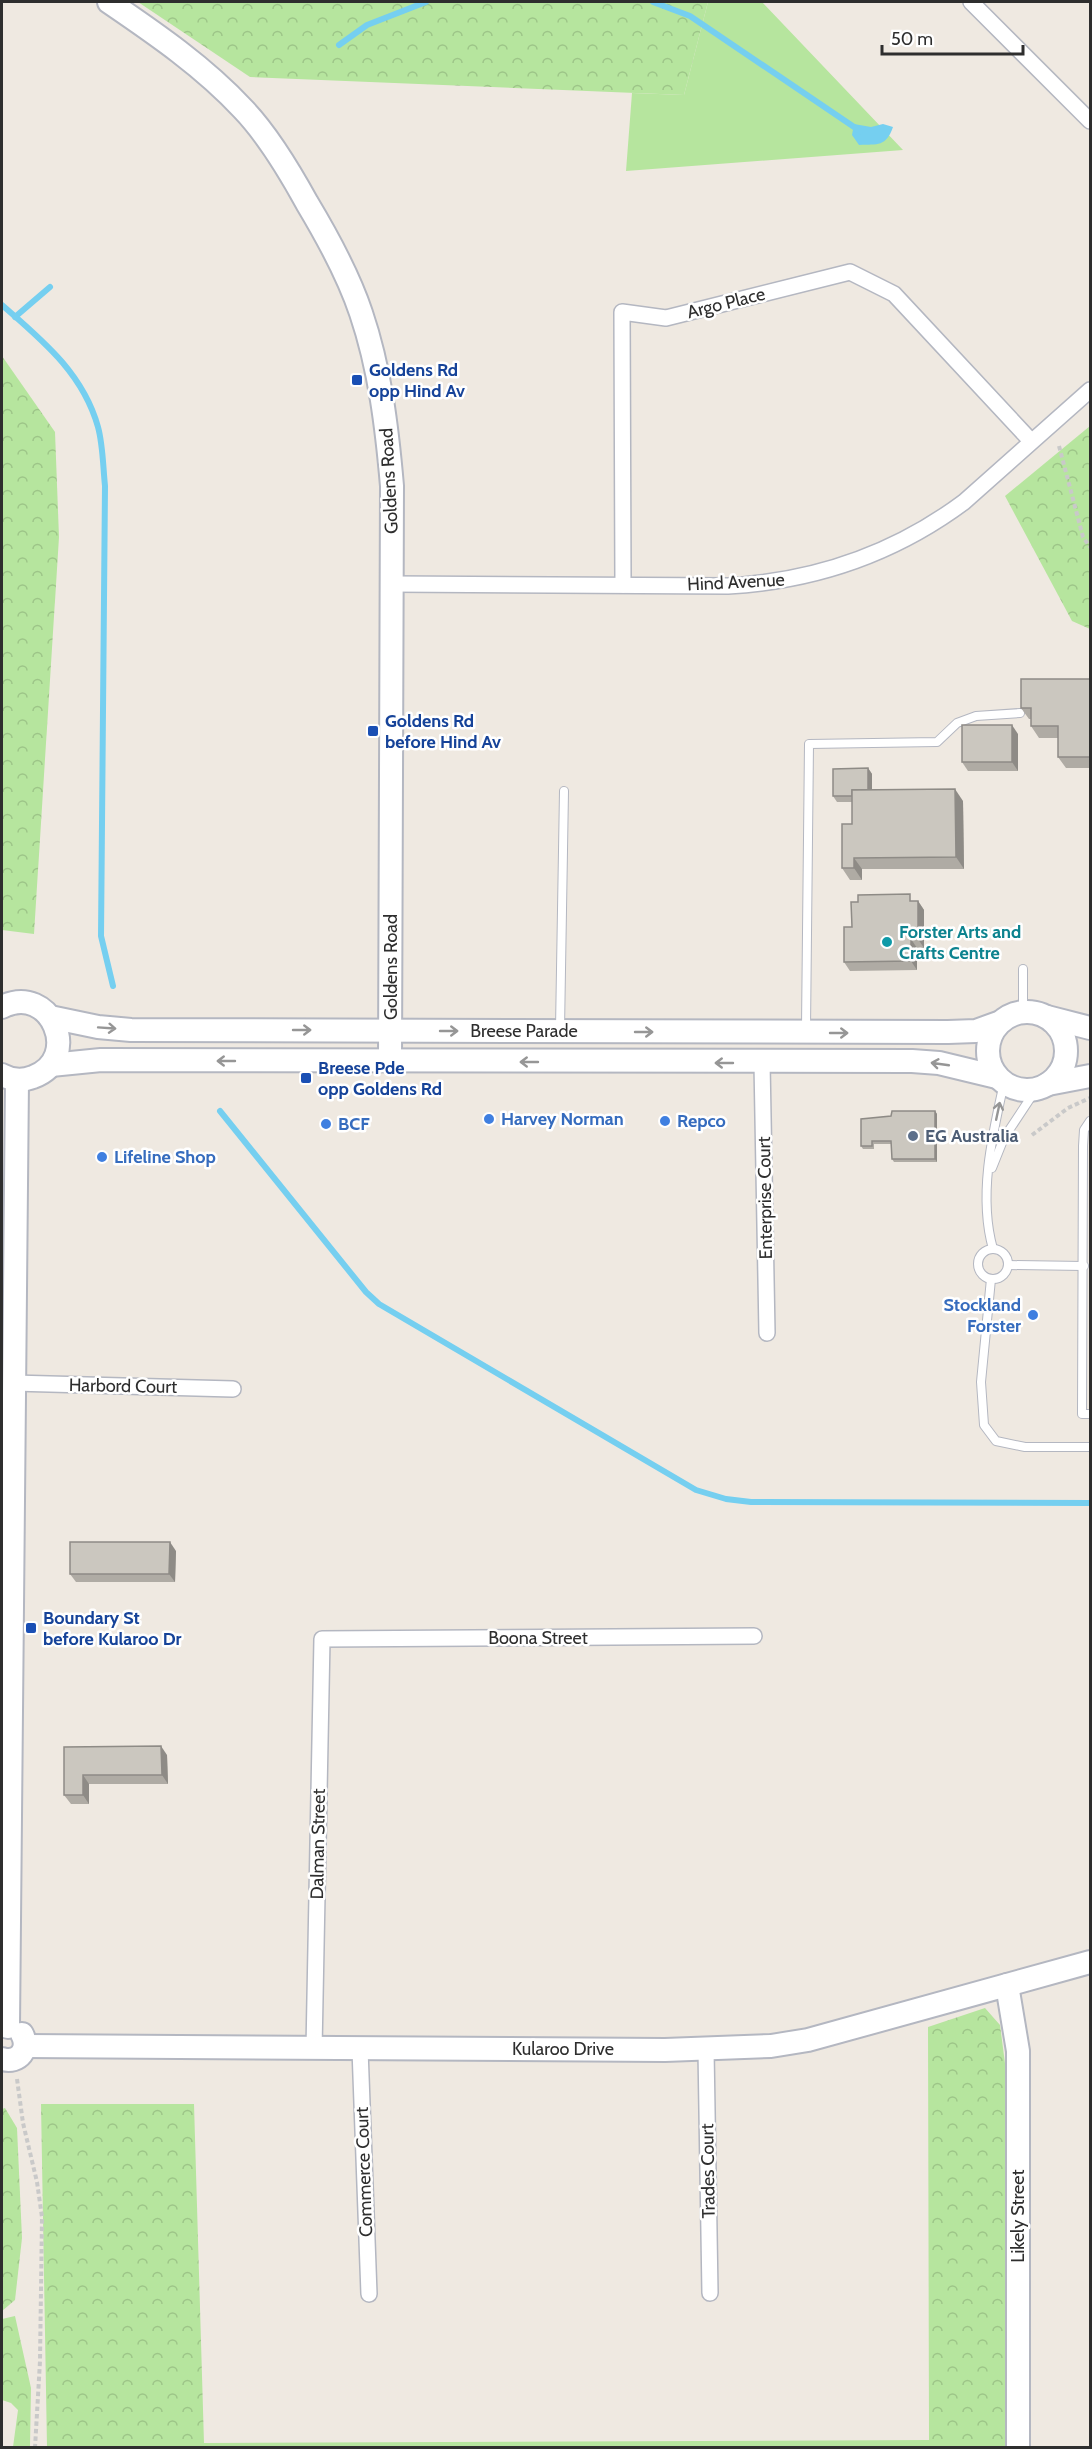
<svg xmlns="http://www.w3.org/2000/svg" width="1092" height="2449" font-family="Cabin,sans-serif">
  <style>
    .grass { fill: #b6e59e }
    .forest { fill: url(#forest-crowns) }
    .water { fill: #75cff0 }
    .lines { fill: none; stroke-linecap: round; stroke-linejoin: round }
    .stream { stroke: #75cff0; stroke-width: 6 }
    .lane-casing { stroke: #b4b7c1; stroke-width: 10 }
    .street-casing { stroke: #b4b7c1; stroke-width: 18 }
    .secondary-casing { stroke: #b4b7c1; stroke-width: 26 }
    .path { stroke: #c9c9c9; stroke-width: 4; stroke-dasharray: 4.5 3; stroke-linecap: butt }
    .lane { stroke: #fff; stroke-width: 8 }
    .street { stroke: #fff; stroke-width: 15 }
    .secondary { stroke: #fff; stroke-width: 22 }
    .wall { fill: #afaba4 }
    .shaded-wall { fill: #8e8b86 }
    .building { fill: #cbc7bf; stroke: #8e8b86; stroke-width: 1.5 }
    .oneway { stroke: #969696 }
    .transit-dot { fill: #1a4fb4; stroke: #fff; stroke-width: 2 }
    .culture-dot { fill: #0f9aa8; stroke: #fff; stroke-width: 2 }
    .shop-dot { fill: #3f7fe0; stroke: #fff; stroke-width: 2 }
    .service-dot { fill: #5c6f8a; stroke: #fff; stroke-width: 2 }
    .labels { text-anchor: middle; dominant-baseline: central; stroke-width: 5; stroke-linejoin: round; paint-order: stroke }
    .street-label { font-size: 18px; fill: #2e2e2e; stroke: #fff }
    .transit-label { font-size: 18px; font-weight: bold; fill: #164399; stroke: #fff; text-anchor: start }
    .culture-label { font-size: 18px; font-weight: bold; fill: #0d838f; stroke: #fff; text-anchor: start }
    .shop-label { font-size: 18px; font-weight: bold; fill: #366cbe; stroke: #fff; text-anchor: start }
    .service-label { font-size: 18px; font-weight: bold; fill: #4e5e75; stroke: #fff; text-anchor: start }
  </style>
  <defs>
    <pattern id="forest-crowns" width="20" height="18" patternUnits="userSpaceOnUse" patternTransform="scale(1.5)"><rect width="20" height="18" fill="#b6e59e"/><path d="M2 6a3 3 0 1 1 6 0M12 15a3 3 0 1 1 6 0" fill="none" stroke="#9dc588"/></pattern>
  </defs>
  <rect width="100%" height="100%" fill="#efe9e1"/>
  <path class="grass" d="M 708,2 L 762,2 L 903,150 L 626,171 L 632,93 L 684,95 Z"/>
  <g class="forest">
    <path d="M 138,2 L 708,2 L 684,95 L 250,77 Z"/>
    <path d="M 2,356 L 55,432 L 59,537 L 34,934 L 2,930 Z"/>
    <path d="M 1090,426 L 1090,629 L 1072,621 L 1005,496 Z"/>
    <path d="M 985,2008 L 1000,2025 L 1006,2071 L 1012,2447 L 47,2447 L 41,2104 L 194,2104 L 204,2443 L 929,2440 L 928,2027 Z"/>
    <path d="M 5,2108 L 17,2128 L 22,2238 L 15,2300 L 2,2311 L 2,2109 Z"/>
    <path d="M 15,2316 L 31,2388 L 30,2447 L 13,2447 L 18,2410 L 11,2403 L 2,2400 L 2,2319 Z"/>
  </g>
  <path class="water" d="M 854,124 L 871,127 L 883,124 L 893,127 C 886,147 878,144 859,145 L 852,135 Z"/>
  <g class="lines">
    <g class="stream">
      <path d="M 653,2 L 690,16 L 860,131"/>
      <path d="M 339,45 L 367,25 L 426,2"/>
      <path d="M 2,305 C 42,340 83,373 98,427 C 103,445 103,467 105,486 L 101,936 L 113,986"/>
      <path d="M 15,317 L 50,287"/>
      <path d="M 220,1111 L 366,1292 L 379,1304 L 696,1490 L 726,1499 L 751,1502 L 1090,1503"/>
    </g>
    <defs>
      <g id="lane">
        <path d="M 1023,1012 L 1023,969"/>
        <path d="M 806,1028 L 809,744 L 937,742 L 957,723 L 976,716 L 1020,713"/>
        <path d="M 560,1029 L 564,791"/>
        <path d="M 1090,1121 L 1084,1130 L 1083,1146 L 1082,1414 L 1090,1414"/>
        <path d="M 992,1168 L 1004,1138 L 1037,1088"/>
        <path d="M 993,1249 C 978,1196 992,1136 1004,1083"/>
        <circle cx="993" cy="1264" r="15"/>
        <path d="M 1008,1265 L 1084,1266"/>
        <path d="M 991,1279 L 981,1382 L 984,1425 L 996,1441 L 1025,1447 L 1090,1447"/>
      </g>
      <g id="street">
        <path d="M 971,2 L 1090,121"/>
        <path d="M 392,584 L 728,586 C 815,581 894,554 964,502 L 1090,390"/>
        <path d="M 623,585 L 622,312 L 666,318 L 850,272 L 894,294 L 1031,441"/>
        <path d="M 762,1063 L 767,1333"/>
        <path d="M 13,1383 L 233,1389"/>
        <path d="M 314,2049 L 322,1639 L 754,1636"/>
        <path d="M 360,2049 L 369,2294"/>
        <path d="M 706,2050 L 710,2293"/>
      </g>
      <g id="secondary">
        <path d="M 109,2 C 156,34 204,67 243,109 C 268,135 290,172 307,203 C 328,238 348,274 361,313 C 380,369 387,428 392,486 L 390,1061"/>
        <path d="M 2,1007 C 51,982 83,1059 33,1077 C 23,1081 11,1080 2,1075"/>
        <circle cx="1027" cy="1051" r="39"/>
        <path d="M 50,1017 L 98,1027 L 131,1030 L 948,1032 L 976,1031 L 998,1023"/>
        <path d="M 1047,1017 L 1090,1028"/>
        <path d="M 51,1065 L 101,1060 L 912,1061 L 939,1063 L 997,1077"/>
        <path d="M 1048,1084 L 1090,1076"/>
        <path d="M 1007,1985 L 1018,2051 L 1018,2448"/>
        <path d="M 8,2027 L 17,1080"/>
        <path d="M 25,2046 L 665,2050 L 771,2046 L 808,2040 L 1090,1962"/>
        <path d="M 2,2059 C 19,2064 30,2049 22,2034"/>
      </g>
    </defs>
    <use href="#lane" class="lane-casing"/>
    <use href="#street" class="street-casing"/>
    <use href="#secondary" class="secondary-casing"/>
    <g class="path">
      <path d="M 1059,446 L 1083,537 L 1090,547"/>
      <path d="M 1032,1135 L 1068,1108 L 1090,1098"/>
      <path d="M 17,2079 L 23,2123 L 37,2182 L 42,2217 L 40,2361 L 35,2448"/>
    </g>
    <use href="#lane" class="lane"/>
    <use href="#street" class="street"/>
    <use href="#secondary" class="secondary"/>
  </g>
  <g class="wall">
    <path d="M 1090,679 L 1090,768 L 1066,768 L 1058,757 L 1058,738 L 1039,738 L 1031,726 L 1031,719 L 1029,719 L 1021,708 Z"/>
    <path d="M 1018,734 L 1018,771 L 968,771 L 962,762 Z"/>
    <path d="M 868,768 L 872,774 L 872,790 L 963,801 L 964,869 L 862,869 L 862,880 L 850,880 L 842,868 L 852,824 L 852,802 L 837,802 L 833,796 Z"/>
    <path d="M 918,901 L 924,910 L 924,948 L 917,948 L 917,970 L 850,971 L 844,962 L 858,902 Z"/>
    <path d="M 935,1111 L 937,1114 L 937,1162 L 894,1162 L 892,1159 L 891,1144 L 874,1144 L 874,1149 L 863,1149 L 861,1146 Z"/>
    <path d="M 176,1551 L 175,1582 L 76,1582 L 70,1574 Z"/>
    <path d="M 64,1747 L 167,1755 L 168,1784 L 89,1784 L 89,1804 L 71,1804 L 64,1795 Z"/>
  </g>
  <g class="shaded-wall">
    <path d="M 1012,725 L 1018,734 L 1018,771 L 1012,762 Z"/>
    <path d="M 868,768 L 872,774 L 872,801 L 868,795 Z"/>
    <path d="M 955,789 L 963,801 L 964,869 L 956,857 Z"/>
    <path d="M 854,858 L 862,869 L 862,880 L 854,868 Z"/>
    <path d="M 918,901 L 924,910 L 924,948 L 918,939 Z"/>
    <path d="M 911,939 L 917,948 L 917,970 L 911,961 Z"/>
    <path d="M 935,1111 L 937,1114 L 937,1162 L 935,1159 Z"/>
    <path d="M 170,1542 L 176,1551 L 175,1582 L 169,1574 Z"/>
    <path d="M 161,1746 L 167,1755 L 168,1784 L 162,1775 Z"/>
    <path d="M 83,1775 L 89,1784 L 89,1804 L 83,1795 Z"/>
  </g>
  <g class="building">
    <path d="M 1021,679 L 1090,679 L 1090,757 L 1058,757 L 1058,726 L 1031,726 L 1031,708 L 1021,708 Z"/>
    <rect x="962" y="725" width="50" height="37"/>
    <path d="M 868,768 L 868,790 L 852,790 L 852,796 L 833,796 L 833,769 Z"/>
    <path d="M 955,789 L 956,857 L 854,858 L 854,868 L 842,868 L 842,824 L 852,824 L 852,790 Z"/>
    <path d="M 910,894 L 910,901 L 918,901 L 918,939 L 911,939 L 911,961 L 844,962 L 844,927 L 852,927 L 851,902 L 858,902 L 858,895 Z"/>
    <path d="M 892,1111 L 935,1111 L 935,1159 L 892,1159 L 891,1141 L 872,1141 L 872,1146 L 861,1146 L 861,1119 L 891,1116 Z"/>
    <path d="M 70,1542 L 170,1542 L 169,1574 L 70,1574 Z"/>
    <path d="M 161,1746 L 162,1775 L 83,1775 L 83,1795 L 64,1795 L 64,1747 Z"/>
  </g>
  <defs><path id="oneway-shaft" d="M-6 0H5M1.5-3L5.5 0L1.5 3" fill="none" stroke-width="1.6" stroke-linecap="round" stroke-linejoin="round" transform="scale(1.5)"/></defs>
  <g class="oneway">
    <use href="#oneway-shaft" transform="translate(107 1028) rotate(4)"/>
    <use href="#oneway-shaft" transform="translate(302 1030)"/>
    <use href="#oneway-shaft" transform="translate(449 1031)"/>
    <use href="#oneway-shaft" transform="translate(644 1032)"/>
    <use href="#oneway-shaft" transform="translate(839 1033)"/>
    <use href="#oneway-shaft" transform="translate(226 1061) rotate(-180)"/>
    <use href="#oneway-shaft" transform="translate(529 1062) rotate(-180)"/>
    <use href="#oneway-shaft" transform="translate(724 1063) rotate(-180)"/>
    <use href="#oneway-shaft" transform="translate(940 1064) rotate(-172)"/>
    <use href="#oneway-shaft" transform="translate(998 1111) rotate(-78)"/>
  </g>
  <g class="transit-dot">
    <rect x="351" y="374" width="12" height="12" rx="3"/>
    <rect x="367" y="725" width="12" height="12" rx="3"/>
    <rect x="300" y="1072" width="12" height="12" rx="3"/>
    <rect x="25" y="1622" width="12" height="12" rx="3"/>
  </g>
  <circle class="culture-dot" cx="887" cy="942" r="6"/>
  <g class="shop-dot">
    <circle cx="489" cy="1119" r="6"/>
    <circle cx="665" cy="1121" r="6"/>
    <circle cx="326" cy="1124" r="6"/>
    <circle cx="102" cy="1157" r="6"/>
    <circle cx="1033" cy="1315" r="6"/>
  </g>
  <circle class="service-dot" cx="913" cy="1136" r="6"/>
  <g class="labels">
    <g class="street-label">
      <text transform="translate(726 303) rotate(-14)">Argo Place</text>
      <text transform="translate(389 481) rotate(-93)">Goldens Road</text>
      <text transform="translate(736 582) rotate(-3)">Hind Avenue</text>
      <text transform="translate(391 967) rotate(-90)">Goldens Road</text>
      <text x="524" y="1031">Breese Parade</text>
      <text transform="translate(765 1198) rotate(-91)">Enterprise Court</text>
      <text transform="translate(123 1386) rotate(1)">Harbord Court</text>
      <text x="538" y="1638">Boona Street</text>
      <text transform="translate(318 1844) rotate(-89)">Dalman Street</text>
      <text x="563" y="2049">Kularoo Drive</text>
      <text transform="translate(708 2171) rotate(-91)">Trades Court</text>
      <text transform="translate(364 2172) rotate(-92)">Commerce Court</text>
      <text transform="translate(1018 2216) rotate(-90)">Likely Street</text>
    </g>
    <g class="transit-label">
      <text x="369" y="370">Goldens Rd<tspan x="369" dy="21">opp Hind Av</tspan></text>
      <text x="385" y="721">Goldens Rd<tspan x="385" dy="21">before Hind Av</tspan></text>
      <text x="318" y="1068">Breese Pde<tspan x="318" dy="21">opp Goldens Rd</tspan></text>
      <text x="43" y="1618">Boundary St<tspan x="43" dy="21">before Kularoo Dr</tspan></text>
    </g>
    <g class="culture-label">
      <text x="899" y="932">Forster Arts and<tspan x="899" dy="21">Crafts Centre</tspan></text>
    </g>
    <g class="shop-label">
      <text x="501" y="1119">Harvey Norman</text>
      <text x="677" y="1121">Repco</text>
      <text x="338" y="1124">BCF</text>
      <text x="114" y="1157">Lifeline Shop</text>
      <text x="1021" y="1305" text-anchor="end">Stockland<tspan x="1021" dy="21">Forster</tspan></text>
    </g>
    <g class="service-label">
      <text x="925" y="1136">EG Australia</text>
    </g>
  </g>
  <rect width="1092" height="2449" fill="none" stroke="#2e2e2e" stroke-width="6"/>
  <path d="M882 45v9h141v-9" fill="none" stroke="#2e2e2e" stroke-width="3"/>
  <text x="891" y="45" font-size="18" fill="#2e2e2e" stroke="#ffffff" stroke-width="4.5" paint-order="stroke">50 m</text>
</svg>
